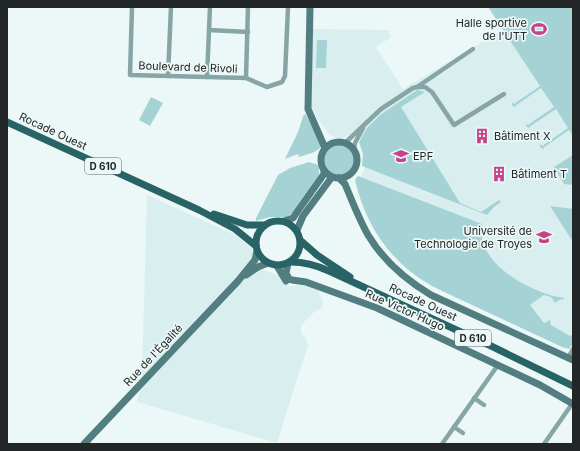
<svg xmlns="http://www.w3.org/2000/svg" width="580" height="451" font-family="Inter,sans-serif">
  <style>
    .built { fill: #d9eeef }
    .green { fill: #a5d3d5 }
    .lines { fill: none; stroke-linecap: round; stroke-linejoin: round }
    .street { stroke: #88a5a6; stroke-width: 4.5 }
    .secondary { stroke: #527e81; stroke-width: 7 }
    .primary { stroke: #286366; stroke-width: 7 }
    .labels { text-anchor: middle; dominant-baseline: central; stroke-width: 3.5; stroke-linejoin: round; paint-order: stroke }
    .shield { fill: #ecf7f7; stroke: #5f6565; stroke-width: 1 }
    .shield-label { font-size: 10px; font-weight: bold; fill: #222626 }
    .poi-label { font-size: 11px; fill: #222626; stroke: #ecf7f7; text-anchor: start }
    .street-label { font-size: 11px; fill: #222626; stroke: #ecf7f7 }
  </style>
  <rect width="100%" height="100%" fill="#ecf7f7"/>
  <g class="built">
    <path d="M 506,28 L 573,115 L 573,349 L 429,282 L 359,182 L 367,162 L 362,141 L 350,134 L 344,138 L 335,138 L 329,134 L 317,118 L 311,105 L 313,29 L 388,30 L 391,37 L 376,47 L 403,89 Z"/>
    <path d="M 147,195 L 231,233 L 251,247 L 263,270 L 280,276 L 288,286 L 308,286 L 318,290 L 323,303 L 322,308 L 314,312 L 301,325 L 301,334 L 305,337 L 308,346 L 296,382 L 277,443 L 137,402 L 142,378 Z"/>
  </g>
  <g class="green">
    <path d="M 488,7 L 573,7 L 573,135 L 569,130 L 543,148 L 544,150 L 540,147 L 540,144 L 542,146 L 568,128 L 556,109 L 529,127 L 530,129 L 526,126 L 526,124 L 528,125 L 554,107 L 541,88 L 515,106 L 516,108 L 512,105 L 512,102 L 514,104 L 540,86 Z"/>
    <path d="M 317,40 L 327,40 L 326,68 L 316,68 Z"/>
    <path d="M 417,90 L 425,92 L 401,107 L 460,203 L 481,212 L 499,200 L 501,202 L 494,207 L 487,215 L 362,166 L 363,154 L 359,142 L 367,128 L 380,115 Z"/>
    <path d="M 151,97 L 163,103 L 150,126 L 139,120 Z"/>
    <path d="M 304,114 L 306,115 L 322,145 C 318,153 307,154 299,157 L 298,154 L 285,159 L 298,132 Z"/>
    <circle cx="339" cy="160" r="15"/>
    <path d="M 573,155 L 573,185 L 564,184 L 554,167 Z"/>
    <path d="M 309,162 L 318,165 L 319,168 L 319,175 L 292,213 L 287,217 L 270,217 L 256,221 L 256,218 L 278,175 L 290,168 Z"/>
    <path d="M 358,176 L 482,224 C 474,263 532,294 564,298 L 563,300 L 561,299 L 555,303 L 551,297 L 544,295 L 530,305 L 544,323 L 550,320 L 551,325 L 570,336 L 573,334 L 573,343 L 569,349 L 562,347 L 440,290 C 394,268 366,228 355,180 Z"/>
    <path d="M 550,206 L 573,209 L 573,242 Z"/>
  </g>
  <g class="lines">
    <g class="street">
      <path d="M 132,7 L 130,75 L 246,78 L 267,87 L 282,82 L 285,76 L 288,7"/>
      <path d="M 209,30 L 248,32"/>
      <path d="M 168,76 L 171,7"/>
      <path d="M 207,77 L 210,7"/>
      <path d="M 246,78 L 248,7"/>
      <path d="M 417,87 L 473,49"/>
      <path d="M 345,143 L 381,109 L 413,88 L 417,87 L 425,87 L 432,92 L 454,125 L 504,94"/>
      <path d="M 354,150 L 355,143 L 363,128"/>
      <path d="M 568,358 L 573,349"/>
      <path d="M 474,398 L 484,405"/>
      <path d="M 454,427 L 463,433"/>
      <path d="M 442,444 L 498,365"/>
      <path d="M 544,444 L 572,404"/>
    </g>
    <g class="secondary">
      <path d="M 310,7 L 308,109 L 325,148"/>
      <circle cx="339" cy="160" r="18"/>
      <path d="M 339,178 L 345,184 C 352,201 359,219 368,235 C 383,260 406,280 431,295 L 573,360"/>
      <path d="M 284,221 L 293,218 L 297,212 L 324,174 L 324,171"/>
      <path d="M 297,230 L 303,216 L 332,177"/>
      <path d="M 288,263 L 286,273 L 289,279 L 292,280 L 306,282 L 377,308 L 540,385 L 573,404"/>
      <path d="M 277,266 L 286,281"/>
      <path d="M 246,275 L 258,267 L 268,263"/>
      <path d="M 84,444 L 238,281 L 255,260 L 257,251"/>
    </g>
    <g class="primary">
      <path d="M 7,122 L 199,210 L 235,229 L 256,246"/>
      <path d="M 214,214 L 247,225 L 265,225"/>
      <circle cx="278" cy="243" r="22"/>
      <path d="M 301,241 L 317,255 L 350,277"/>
      <path d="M 291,262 C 305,262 316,265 329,271 L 489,345 L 573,386"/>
    </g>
  </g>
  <defs>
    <symbol id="stadium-bare" viewBox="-9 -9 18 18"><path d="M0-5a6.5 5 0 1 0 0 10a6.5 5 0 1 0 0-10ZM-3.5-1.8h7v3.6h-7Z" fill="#c64389" stroke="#ecf7f7" stroke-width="2.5" paint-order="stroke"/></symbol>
    <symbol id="building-bare" viewBox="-9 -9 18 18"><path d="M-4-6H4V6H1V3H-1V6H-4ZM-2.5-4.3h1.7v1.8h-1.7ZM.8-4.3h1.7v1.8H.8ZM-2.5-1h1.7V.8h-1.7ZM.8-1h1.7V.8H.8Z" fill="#c64389" stroke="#ecf7f7" stroke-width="2.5" paint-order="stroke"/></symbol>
    <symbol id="university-bare" viewBox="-9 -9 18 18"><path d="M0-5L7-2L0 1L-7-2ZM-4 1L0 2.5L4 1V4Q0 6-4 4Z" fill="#c64389" stroke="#ecf7f7" stroke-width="2.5" paint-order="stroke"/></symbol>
  </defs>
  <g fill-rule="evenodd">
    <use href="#stadium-bare" x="528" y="18" width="22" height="22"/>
    <use href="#building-bare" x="471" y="125" width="22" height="22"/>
    <use href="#university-bare" x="390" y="145" width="22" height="22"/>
    <use href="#building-bare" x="488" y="163" width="22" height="22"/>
    <use href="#university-bare" x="533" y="226" width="22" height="22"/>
  </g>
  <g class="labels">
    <g class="shield">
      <rect x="85" y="158" width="36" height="16" rx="3"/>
      <rect x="455" y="330" width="36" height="16" rx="3"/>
    </g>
    <g class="shield-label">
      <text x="103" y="166">D 610</text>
      <text x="473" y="338">D 610</text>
    </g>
    <g class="poi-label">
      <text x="527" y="23" text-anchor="end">Halle sportive<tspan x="527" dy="13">de l'UTT</tspan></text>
      <text x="494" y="136">Bâtiment X</text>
      <text x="413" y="156">EPF</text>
      <text x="511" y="174">Bâtiment T</text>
      <text x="532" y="231" text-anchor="end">Université de<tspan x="532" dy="13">Technologie de Troyes</tspan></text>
    </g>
    <g class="street-label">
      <text transform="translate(188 67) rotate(2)">Boulevard de Rivoli</text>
      <text transform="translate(53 131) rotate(25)">Rocade Ouest</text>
      <text transform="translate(423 302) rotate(25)">Rocade Ouest</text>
      <text transform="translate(405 310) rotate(24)">Rue Victor Hugo</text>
      <text transform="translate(153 355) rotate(-47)">Rue de l'Égalité</text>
    </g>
  </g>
  <rect width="580" height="451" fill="none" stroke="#222626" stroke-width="16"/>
</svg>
